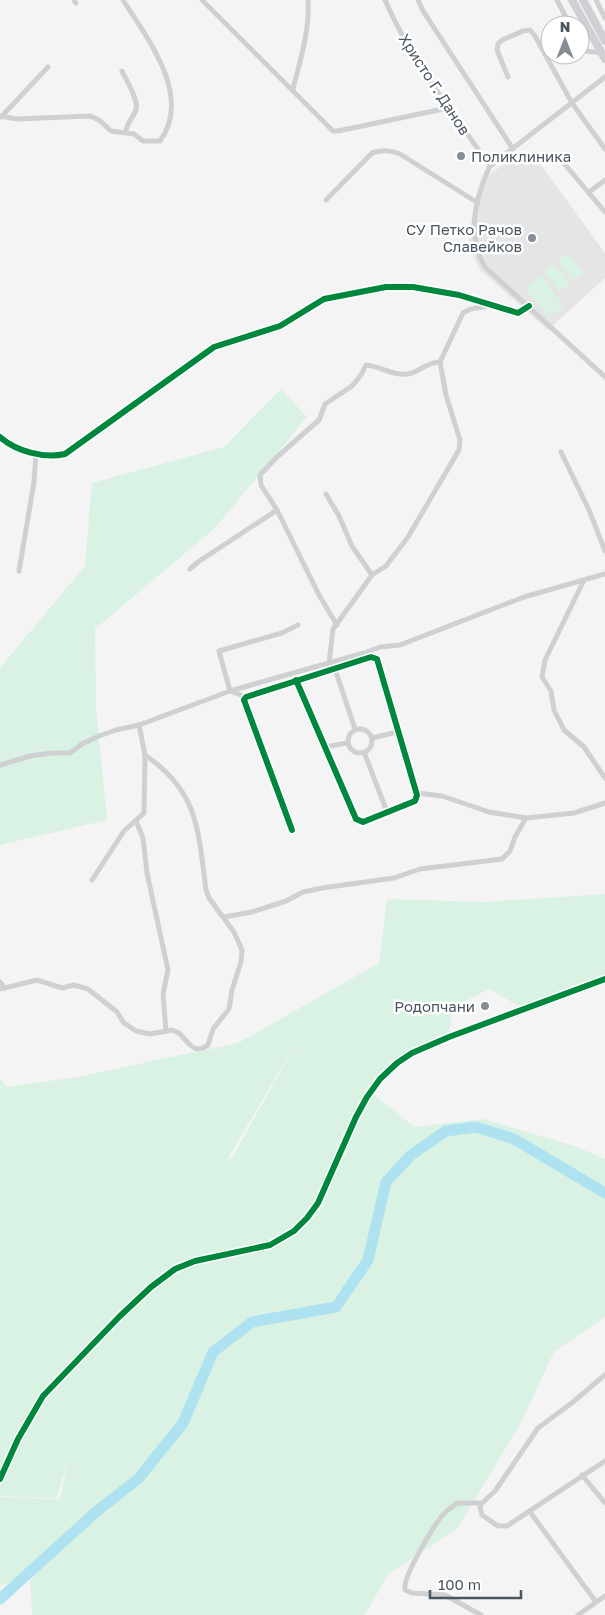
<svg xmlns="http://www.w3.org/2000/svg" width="605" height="1615" font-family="'Golos Text',sans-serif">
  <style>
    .education { fill: #e6e5e6 }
    .green { fill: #d9f2e3; fill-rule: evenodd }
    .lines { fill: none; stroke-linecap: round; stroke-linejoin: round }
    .river { stroke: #aee2f0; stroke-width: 11 }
    .minor { stroke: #ced0d2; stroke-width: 5 }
    .tertiary { stroke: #ced0d2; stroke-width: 7 }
    .secondary { stroke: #ced0d4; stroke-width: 8 }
    .cycleway-casing { stroke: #fff; stroke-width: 9 }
    .cycleway { stroke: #00873e; stroke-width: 6 }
    .poi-dot { fill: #868d94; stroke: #fff; stroke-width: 2 }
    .labels { text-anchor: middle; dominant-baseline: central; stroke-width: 5; stroke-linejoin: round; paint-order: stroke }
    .street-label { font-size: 15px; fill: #4a5661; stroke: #fff }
    .poi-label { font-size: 15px; fill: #4a5661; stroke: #fff; text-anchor: end }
  </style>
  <rect width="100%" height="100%" fill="#f4f4f4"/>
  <path class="education" d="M 520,151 L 538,161 L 605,253 L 605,278 L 548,330 L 480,270 L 472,253 L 469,243 L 469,234 L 475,204 L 487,177 Z"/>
  <g class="green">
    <path d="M 567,253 L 583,272 L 573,281 L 557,261 Z"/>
    <path d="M 554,264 L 570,283 L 560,292 L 544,272 Z"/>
    <path d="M 541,276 L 564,306 L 549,318 L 525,288 Z"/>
    <path d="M 281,389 L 307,417 L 215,528 L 95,629 L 96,707 L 107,820 L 0,845 L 0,668 L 85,566 L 92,483 L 224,447 Z"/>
    <path d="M 605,894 L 605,979 L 524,1009 L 489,989 L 453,1008 L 449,1037 L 397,1057 L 371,1092 L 414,1127 L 484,1119 L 574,1146 L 605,1159 L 605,1317 L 554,1352 L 520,1424 L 457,1529 L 388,1574 L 365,1615 L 32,1615 L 30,1581 L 84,1520 L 23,1578 L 0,1585 L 0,1497 L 60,1499 L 68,1462 L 56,1498 L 0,1496 L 0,1078 L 7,1087 L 77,1077 L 238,1043 L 379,963 L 387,899 L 484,902 ZM 306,1026 L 232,1158 L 227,1160 Z"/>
  </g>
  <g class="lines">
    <path class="river" d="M 0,1599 L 97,1511 L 138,1479 L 183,1423 L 213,1352 L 252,1322 L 336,1307 L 368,1260 L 386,1182 L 411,1155 L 446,1131 L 476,1127 L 514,1139 L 605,1193"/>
    <g class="minor">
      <path d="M 74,0 L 76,3"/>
      <path d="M 202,0 L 333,131 L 338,131 L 448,108"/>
      <path d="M 385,0 C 411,60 453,113 490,166"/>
      <path d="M 418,0 L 423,11 L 513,149"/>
      <path d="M 557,0 L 570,25"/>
      <path d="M 596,0 L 605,18"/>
      <path d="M 580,44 L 586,51 L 601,53"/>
      <path d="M 122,71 C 126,80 139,100 136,110 C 133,118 126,123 126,132"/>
      <path d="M 508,77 L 497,50 L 498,44 L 502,40 L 523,31 L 530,30 L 535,36 L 572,103 L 605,149"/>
      <path d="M 605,77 L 490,166 C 475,198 466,235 485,267 L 605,377"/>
      <path d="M 293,89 C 300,61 310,30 308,0"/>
      <path d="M 0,116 L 17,119 L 90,116 L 99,120 L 111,131 L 134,134 L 143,141 L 160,141 C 193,96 147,38 123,0"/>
      <path d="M 1,117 L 48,67"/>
      <path d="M 556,154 L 605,212"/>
      <path d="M 589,192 L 605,180"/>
      <path d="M 326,200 L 372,153 C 383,150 390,150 400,154 L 478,203"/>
      <path d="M 0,437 C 16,451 44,459 65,454 L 214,347 L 280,326 L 324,299 L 386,287 L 413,287 L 459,295 L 518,313 L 529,306"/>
      <path d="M 561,452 L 589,510 L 605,551"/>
      <path d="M 326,494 L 339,516 L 352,546 L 372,575"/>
      <path d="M 190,569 L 198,562 L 277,510"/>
      <path d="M 19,571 L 34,482 L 36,453"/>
      <path d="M 584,580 L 545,660 L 542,677 L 551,691 L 554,710 L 564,730 L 584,747 L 605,778"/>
      <path d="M 298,625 L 282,633 L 219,651 L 230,691 L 364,653 L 380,647 L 400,645 L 524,597 L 605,574"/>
      <path d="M 337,625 L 319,595 L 277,510 L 261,485 L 260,475 L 277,457 L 319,420 L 325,404 L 352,386 L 361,375 L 366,365 C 380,366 393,376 408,374 C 420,372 426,362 440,362"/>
      <path d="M 329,663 L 333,629 L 372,575 L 386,566 L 408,537 L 459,450 L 460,440 L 446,395 L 440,362 L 463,313 C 471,306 483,309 492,305"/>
      <path d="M 335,669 L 355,729"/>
      <circle cx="360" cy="741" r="12"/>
      <path d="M 372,738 L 397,732"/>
      <path d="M 325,747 L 347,743"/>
      <path d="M 364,752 L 387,812"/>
      <path d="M 0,765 L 30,756 L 51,753 L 70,753 L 82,744 L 99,736 L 116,730 L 139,725 L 230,691 L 246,697"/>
      <path d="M 417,793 L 442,796 L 489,812 L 526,818 L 574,813 L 605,803"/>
      <path d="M 136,821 L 143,838 L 147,873 L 168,970 L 163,994 L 166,1031"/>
      <path d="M 292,830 L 244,700 L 246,697 L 371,657 L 377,659 L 417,795 L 415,801 L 363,822 L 356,819 L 296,680"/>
      <path d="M 92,880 L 124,831 L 144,813 L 145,755 L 139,725"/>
      <path d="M 224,917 L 252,912 L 286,901 L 303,892 L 322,888 L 394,878 L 420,869 L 502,859 L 510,851 L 515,837 L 526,818"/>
      <path d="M 0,982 L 5,988"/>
      <path d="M 0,989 L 37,980 L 62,988 L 74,985 L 88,989 L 117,1012 L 124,1023 L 136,1031 L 150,1034 L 172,1030 L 179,1033 L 190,1045 L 196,1049 L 203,1048 L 208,1045 L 213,1029 L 229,1009 L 232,990 L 241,962 L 242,950 L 234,932 L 209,898 L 206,890 C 198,830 199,792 145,755"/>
      <path d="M 582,1475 L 605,1503"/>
      <path d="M 482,1503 L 480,1507 L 482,1515 L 498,1526 L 507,1526 L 605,1461"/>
      <path d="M 530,1512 L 596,1602"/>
      <path d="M 481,1615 L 445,1595 L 412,1593 L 405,1590 C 402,1578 433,1527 442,1516 C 446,1511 452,1507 457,1503 L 482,1503 L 495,1491 L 538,1428 L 573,1402 L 605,1375"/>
      <path d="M 578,1615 L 605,1596"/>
    </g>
    <path class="tertiary" d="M 0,1479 L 18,1439 L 43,1396 L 119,1317 L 151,1287 L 175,1269 L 195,1261 L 270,1245 L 294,1231 L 307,1218 L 318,1203 L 356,1117 L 367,1097 L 380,1079 L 397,1063 L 412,1053 L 449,1037 L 605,979"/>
    <g class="secondary">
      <path d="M 572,0 L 605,59"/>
      <path d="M 583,0 L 605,41"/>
    </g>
    <defs>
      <g id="cycleway">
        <path d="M 0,437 C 16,451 44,459 65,454 L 214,347 L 280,326 L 324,299 L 386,287 L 413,287 L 459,295 L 518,313 L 529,306"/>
        <path d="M 292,830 L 244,700 L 246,697 L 371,657 L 377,659 L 417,795 L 415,801 L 363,822 L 356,819 L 296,680"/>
        <path d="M 0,1479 L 18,1439 L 43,1396 L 119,1317 L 151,1287 L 175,1269 L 195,1261 L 270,1245 L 294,1231 L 307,1218 L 318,1203 L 356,1117 L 367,1097 L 380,1079 L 397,1063 L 412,1053 L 449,1037 L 605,979"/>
      </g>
    </defs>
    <use href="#cycleway" class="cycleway-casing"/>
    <use href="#cycleway" class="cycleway"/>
  </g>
  <g class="poi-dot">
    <circle cx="461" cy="156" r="5"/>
    <circle cx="532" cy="238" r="5"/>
    <circle cx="485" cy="1006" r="5"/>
  </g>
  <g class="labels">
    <g class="street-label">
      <text transform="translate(435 84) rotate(57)">Христо Г. Данов</text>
    </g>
    <g class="poi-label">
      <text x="471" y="156" text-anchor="start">Поликлиника</text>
      <text x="522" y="229">СУ Петко Рачов<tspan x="522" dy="17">Славейков</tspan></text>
      <text x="475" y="1006">Родопчани</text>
    </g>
  </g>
  <g transform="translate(565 40)"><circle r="24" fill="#ffffff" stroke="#b7bbc0"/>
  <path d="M0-4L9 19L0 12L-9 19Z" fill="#868d94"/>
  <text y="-8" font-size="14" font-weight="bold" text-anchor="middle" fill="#4a5661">N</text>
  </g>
  <path d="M430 1590v8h91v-8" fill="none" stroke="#4a5661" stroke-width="2.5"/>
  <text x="438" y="1590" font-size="15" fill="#4a5661" stroke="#ffffff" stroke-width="4" paint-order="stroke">100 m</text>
</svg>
